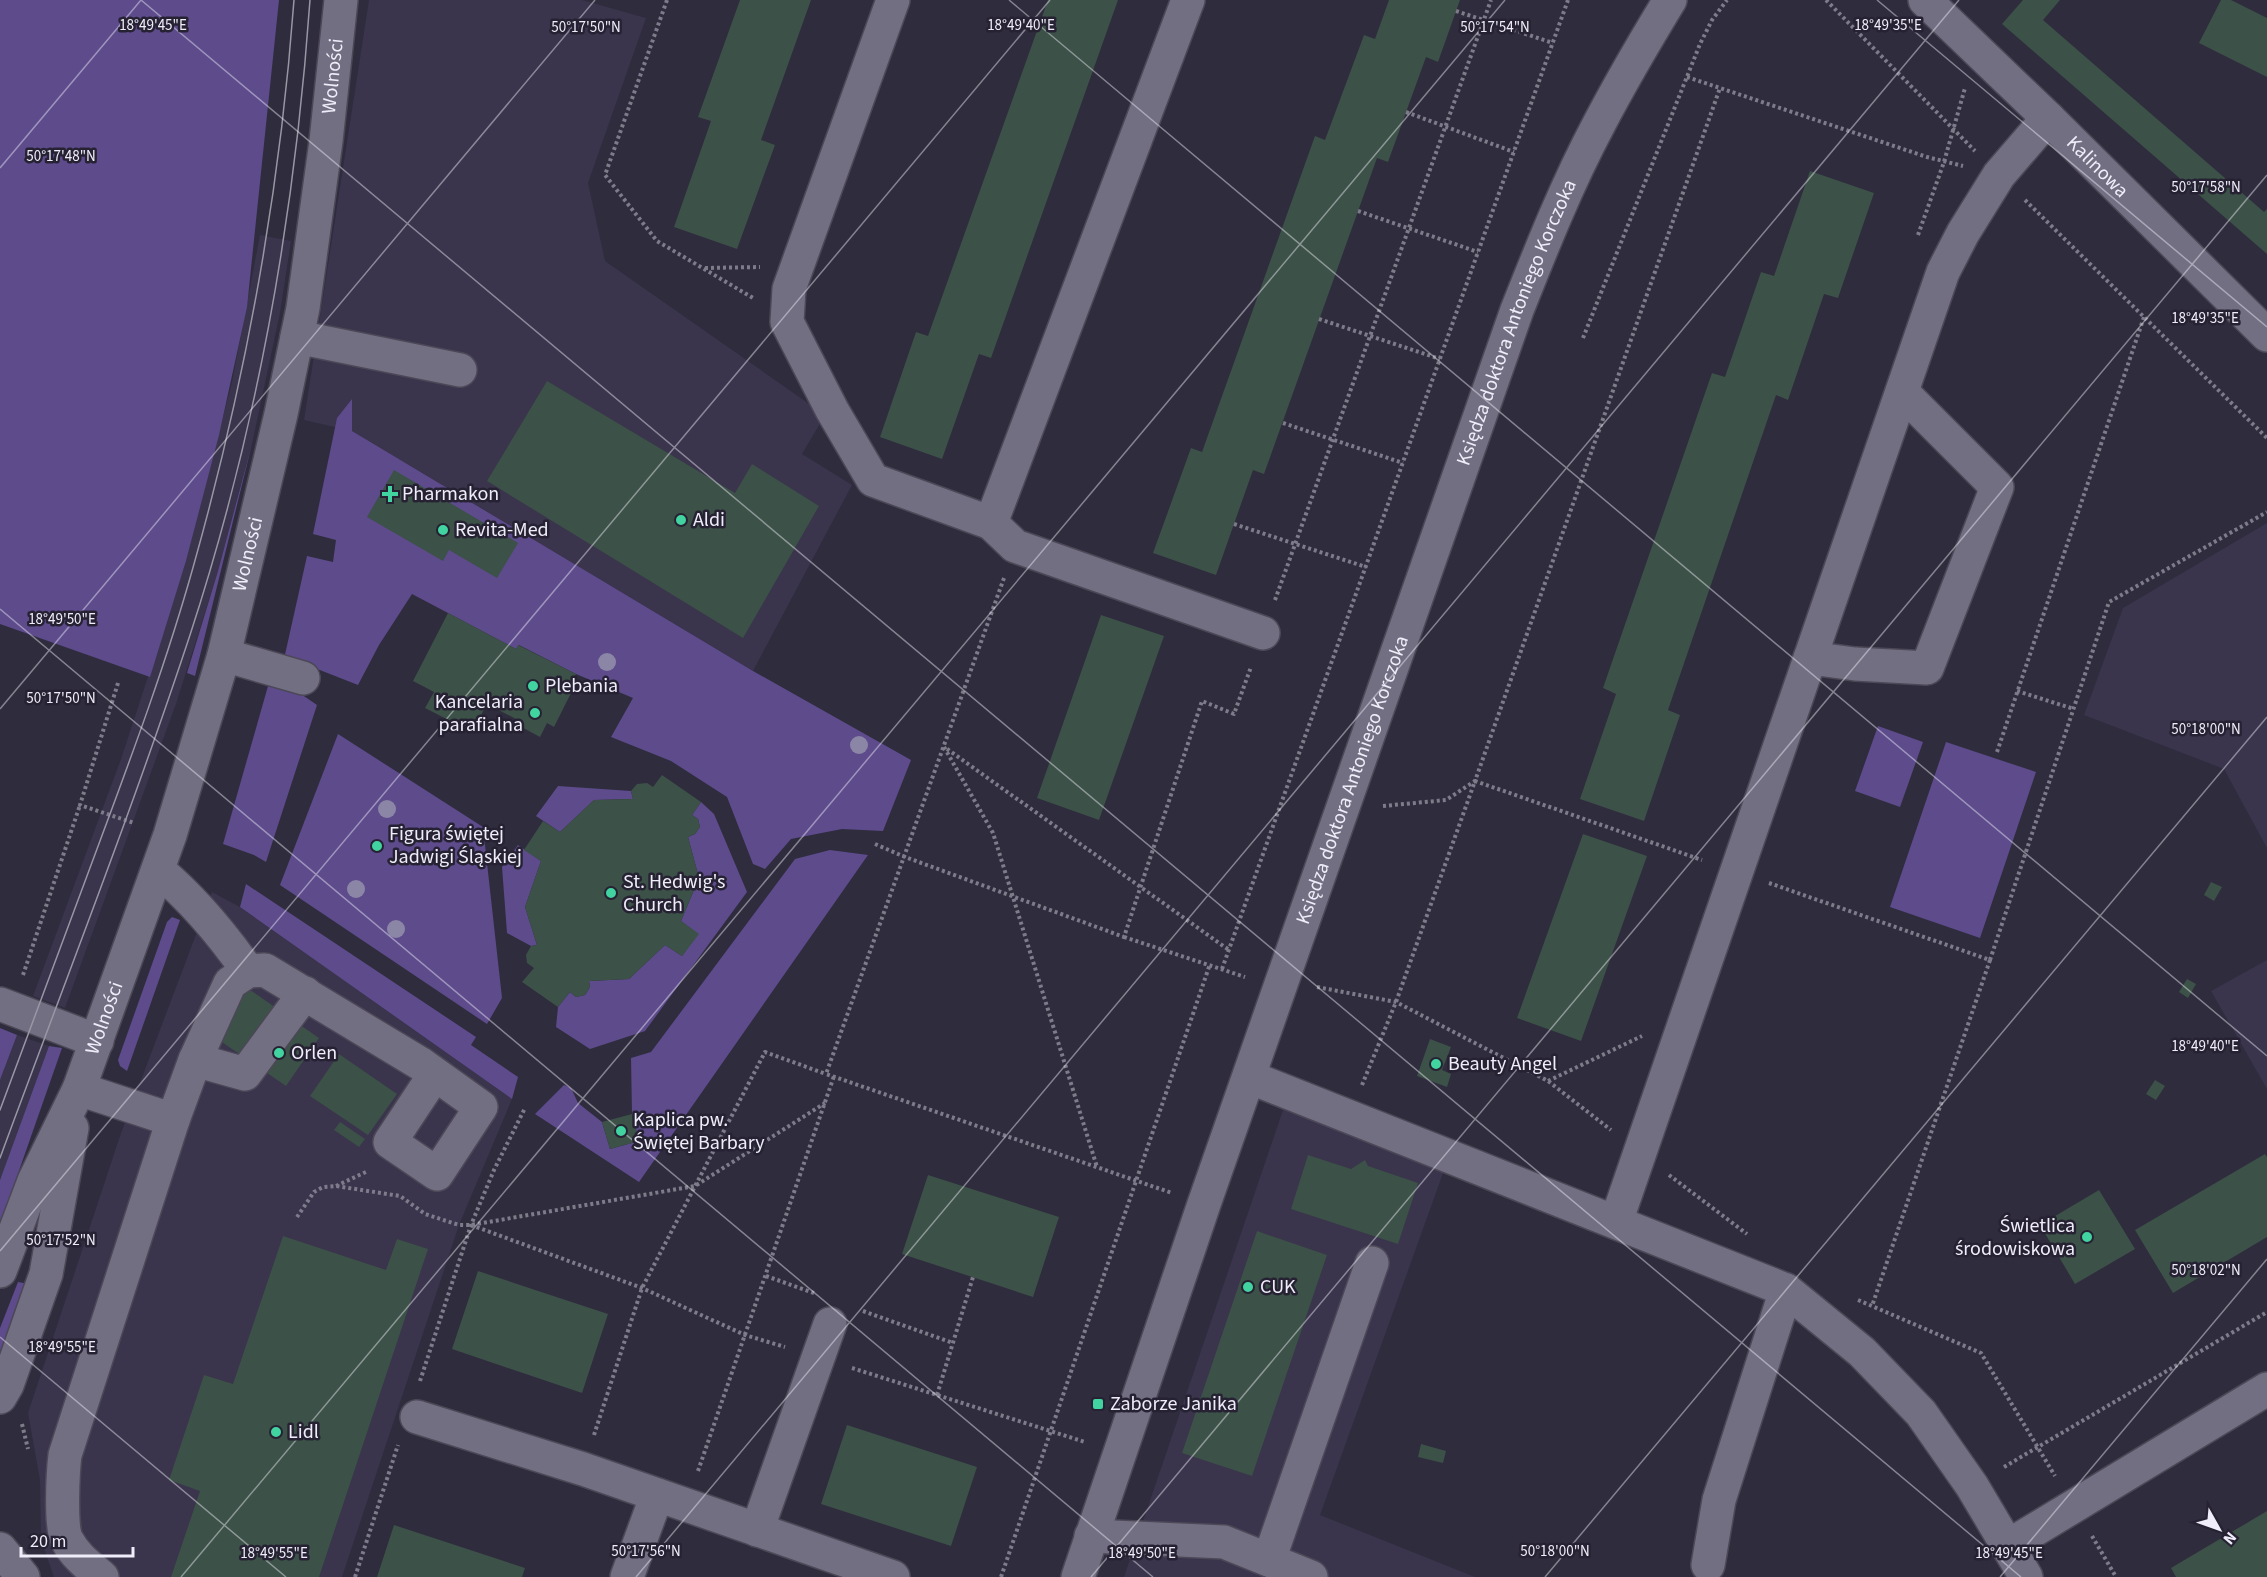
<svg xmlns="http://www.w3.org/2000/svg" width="2267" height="1577" font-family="'Source Sans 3',sans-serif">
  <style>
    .built { fill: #3a344c }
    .green { fill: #5d4b8c }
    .building { fill: #3c5147 }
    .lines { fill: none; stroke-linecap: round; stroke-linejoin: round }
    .minor-casing { stroke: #4c4857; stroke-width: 36 }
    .path { stroke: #7e7c8b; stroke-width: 4; stroke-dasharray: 3 3; stroke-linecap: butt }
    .minor { stroke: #736f83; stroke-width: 33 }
    .tram { stroke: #9997a5; stroke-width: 1.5 }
    .tree { fill: #8c86a6 }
    .ticks { fill: none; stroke: #efedf9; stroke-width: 1.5; stroke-opacity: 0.45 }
    .poi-dot { fill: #42d4a0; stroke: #262233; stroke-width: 2 }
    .labels { text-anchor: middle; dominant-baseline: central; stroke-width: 5; stroke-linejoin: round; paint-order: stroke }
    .street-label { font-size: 20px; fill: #efedf9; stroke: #262233 }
    .poi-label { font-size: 20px; fill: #efedf9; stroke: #262233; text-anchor: start }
    .ticks-label { font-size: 15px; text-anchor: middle; fill: #efedf9; stroke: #262233; stroke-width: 5; stroke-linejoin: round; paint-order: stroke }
  </style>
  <rect width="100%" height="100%" fill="#2f2c3d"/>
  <g class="built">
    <path d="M 369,0 L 582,0 L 646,18 L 588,183 L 605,261 L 825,415 L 802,454 L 852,485 L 753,671 L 352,431 L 304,420 Z"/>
    <path d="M 260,235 L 291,241 L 280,313 L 252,444 L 218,571 L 176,704 L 65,1008 L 33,996 L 121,759 L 186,561 L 232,382 Z"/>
    <path d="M 2267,523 L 2267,848 L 2224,769 L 2084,715 L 2123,608 Z"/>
    <path d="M 212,892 L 240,907 L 512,1099 L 459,1225 L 342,1577 L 54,1577 L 41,1540 L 40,1480 L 28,1413 L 121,1133 Z"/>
    <path d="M 2267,960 L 2267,1089 L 2211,991 Z"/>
    <path d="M 17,1035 L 49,1046 L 0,1180 L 0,1080 Z"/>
    <path d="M 1283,1110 L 1446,1165 L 1320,1515 L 1475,1577 L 1124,1577 Z"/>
  </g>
  <g class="green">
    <path d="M 0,0 L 279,0 L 247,307 L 219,435 L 186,561 L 150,677 L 0,624 Z"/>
    <path d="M 352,399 L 352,431 L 753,671 L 911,760 L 883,831 L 842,829 L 791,839 L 765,869 L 753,864 L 727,797 L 671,761 L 611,737 L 633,698 L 576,674 L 519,645 L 516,649 L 412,594 L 379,645 L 358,685 L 307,665 L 284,659 L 307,556 L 333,562 L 336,540 L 313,534 L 337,418 Z"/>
    <path d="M 252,444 L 195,676 L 187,673 L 218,571 Z"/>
    <path d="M 268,686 L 298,692 L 317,705 L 266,862 L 254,855 L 223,844 Z"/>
    <path d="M 1878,726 L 1923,742 L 1900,807 L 1855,791 Z"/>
    <path d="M 338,734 L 483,827 L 502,998 L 487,1024 L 280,885 Z"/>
    <path d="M 1946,742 L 2036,772 L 1980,938 L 1890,907 Z"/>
    <path d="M 558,786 L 631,791 L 633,799 L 594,800 L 560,832 L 536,816 Z"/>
    <path d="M 701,802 L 714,814 L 747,892 L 645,1031 L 590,1049 L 556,1027 L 558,1007 L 570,992 L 576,997 L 585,995 L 590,987 L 589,981 L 629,979 L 665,945 L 682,956 L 698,934 L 681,921 L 699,878 L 688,837 L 695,834 L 700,827 L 698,819 L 692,815 Z"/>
    <path d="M 518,845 L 541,861 L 525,907 L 537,945 L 531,946 L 507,933 L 502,867 Z"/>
    <path d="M 830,850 L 868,855 L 639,1182 L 535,1114 L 564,1085 L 571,1088 L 578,1103 L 602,1122 L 610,1149 L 639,1141 L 632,1114 L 631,1058 L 651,1052 L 795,859 Z"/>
    <path d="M 246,884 L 476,1037 L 471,1045 L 518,1077 L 512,1099 L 240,907 Z"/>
    <path d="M 172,917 L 180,920 L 127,1071 L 120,1066 L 118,1060 L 167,922 Z"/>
    <path d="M 0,1028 L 17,1035 L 0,1080 Z"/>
    <path d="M 49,1046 L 62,1048 L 0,1225 L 0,1180 Z"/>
    <path d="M 18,1282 L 29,1284 L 0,1358 L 0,1328 Z"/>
  </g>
  <g class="building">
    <path d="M 740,0 L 811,0 L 761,140 L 775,145 L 737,249 L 674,227 L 711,121 L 698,117 Z"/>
    <path d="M 1048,0 L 1118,0 L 991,358 L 979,354 L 942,459 L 880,437 L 916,332 L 928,336 Z"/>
    <path d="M 1389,0 L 1460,0 L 1438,62 L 1426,57 L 1388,162 L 1377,158 L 1264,474 L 1253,470 L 1216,575 L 1153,553 L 1191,448 L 1202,452 L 1315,136 L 1325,140 L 1364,35 L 1375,39 Z"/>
    <path d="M 2023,0 L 2060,0 L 2043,20 L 2264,212 L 2267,209 L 2267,254 L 2002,24 Z"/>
    <path d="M 2221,0 L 2231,0 L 2267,18 L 2267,77 L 2199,43 Z"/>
    <path d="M 1810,171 L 1874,193 L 1838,298 L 1824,294 L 1788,400 L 1776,395 L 1668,710 L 1680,715 L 1644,821 L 1580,799 L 1616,694 L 1603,688 L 1712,373 L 1725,377 L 1761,272 L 1774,276 Z"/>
    <path d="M 547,381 L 735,493 L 752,464 L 819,506 L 743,638 L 487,481 Z"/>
    <path d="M 394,470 L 518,543 L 497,578 L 449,550 L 443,561 L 367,517 Z"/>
    <path d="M 448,613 L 516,649 L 518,645 L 576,674 L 567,691 L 571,693 L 554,727 L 547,723 L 540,737 L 514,723 L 516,719 L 487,704 L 472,732 L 425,708 L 434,692 L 413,681 Z"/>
    <path d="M 1101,615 L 1164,636 L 1099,820 L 1037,798 Z"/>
    <path d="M 662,775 L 701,802 L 692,815 L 698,819 L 700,827 L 695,834 L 688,837 L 699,878 L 681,921 L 699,934 L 682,956 L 665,945 L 629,979 L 589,981 L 590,987 L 585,995 L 576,997 L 570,992 L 558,1007 L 522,982 L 534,968 L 527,963 L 526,955 L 531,946 L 537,945 L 525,907 L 541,861 L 524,850 L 543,821 L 560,832 L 594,800 L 633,799 L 631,791 L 637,784 L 647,783 L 653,787 Z"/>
    <path d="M 1583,834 L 1647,856 L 1581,1041 L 1517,1018 Z"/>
    <path d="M 2211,882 L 2222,887 L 2214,901 L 2204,895 Z"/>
    <path d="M 2187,979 L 2196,984 L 2188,998 L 2179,992 Z"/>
    <path d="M 246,987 L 319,1038 L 286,1086 L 213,1036 Z"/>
    <path d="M 1430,1039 L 1451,1047 L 1442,1070 L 1451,1074 L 1447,1087 L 1417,1076 Z"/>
    <path d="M 339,1054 L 397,1094 L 368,1135 L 310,1096 Z"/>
    <path d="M 2155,1080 L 2165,1086 L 2156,1100 L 2146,1094 Z"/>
    <path d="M 632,1114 L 639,1141 L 610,1149 L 602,1122 Z"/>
    <path d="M 340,1122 L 365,1139 L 359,1147 L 334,1130 Z"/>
    <path d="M 2265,1154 L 2267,1157 L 2267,1237 L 2173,1293 L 2135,1230 Z"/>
    <path d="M 1308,1155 L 1351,1169 L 1365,1160 L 1368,1166 L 1418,1183 L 1398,1244 L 1291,1209 Z"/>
    <path d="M 928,1175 L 1059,1217 L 1033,1297 L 902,1254 Z"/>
    <path d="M 2099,1190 L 2135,1249 L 2075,1284 L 2040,1225 Z"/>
    <path d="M 1257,1231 L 1327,1255 L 1252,1476 L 1182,1453 Z"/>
    <path d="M 283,1236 L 386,1270 L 397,1239 L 428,1249 L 319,1577 L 171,1577 L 200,1491 L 169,1480 L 204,1375 L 233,1384 Z"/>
    <path d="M 478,1271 L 608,1314 L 582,1393 L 452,1349 Z"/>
    <path d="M 847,1425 L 977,1467 L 951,1546 L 821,1504 Z"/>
    <path d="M 1421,1444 L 1446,1451 L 1443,1463 L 1418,1457 Z"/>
    <path d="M 2267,1511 L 2267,1577 L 2176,1577 L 2171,1568 Z"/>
    <path d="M 394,1525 L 525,1568 L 522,1577 L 377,1577 Z"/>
  </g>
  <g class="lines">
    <defs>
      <g id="minor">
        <path d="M 893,0 L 789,289 L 787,322 L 832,410 L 873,480 L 991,523"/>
        <path d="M 1188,0 L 991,523 L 1015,546 L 1263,633"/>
        <path id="s1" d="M 1925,0 L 2048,118 L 2267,335"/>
        <path d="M 297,337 L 460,370"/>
        <path d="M 224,655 L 303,678"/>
        <path d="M 1810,658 L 1855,664 L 1927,668 L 1997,487 L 1902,392"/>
        <path d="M 158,870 C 193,899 222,934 248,971"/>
        <path d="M 0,1004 L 97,1041"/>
        <path d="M 195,1060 L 245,1074 L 305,993"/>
        <path d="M 1249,1077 L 1786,1290 L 1862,1352 L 1921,1413 L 1972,1486 L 2026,1577"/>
        <path d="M 79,1089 L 173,1120"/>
        <path d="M 1616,1222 L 1943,272 L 1963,233 L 1999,175 L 2048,118"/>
        <path id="s2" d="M 0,1271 L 34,1181 L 79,1089 L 170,835 L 224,655 L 281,414 L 303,308 L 326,141 L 341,0"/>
        <path d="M 0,1397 L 7,1385 L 46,1274 L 72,1128"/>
        <path d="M 417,1417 L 583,1469 L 893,1577"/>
        <path d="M 757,1530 L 830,1324"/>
        <path d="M 1091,1536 L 1224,1542 L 1311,1577"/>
        <path d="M 2008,1546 L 2267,1389"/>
        <path d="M 0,1549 L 23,1577"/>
        <path d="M 1269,1560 L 1372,1263"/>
        <path d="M 1708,1565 L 1719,1500 L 1786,1290"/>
        <path d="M 102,1577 C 89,1566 75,1556 67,1540 C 60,1527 63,1471 65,1455 L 173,1120 L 195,1060 L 230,983 L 248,971 L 265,970 L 421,1064 L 481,1107 L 437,1174 L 390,1142 L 435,1074"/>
        <path d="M 627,1577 L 657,1495"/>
        <path id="s3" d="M 1078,1577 L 1204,1204 L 1517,310 C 1542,247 1567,184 1599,124 C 1621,82 1645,41 1670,0"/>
      </g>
    </defs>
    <use href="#minor" class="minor-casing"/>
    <g class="path">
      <path d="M 667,0 L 605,175 L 657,241 L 753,298"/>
      <path d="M 1826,0 L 1975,151"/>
      <path d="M 1456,11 L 1553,43"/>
      <path d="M 1687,77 L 1927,157 L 1963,166"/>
      <path d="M 1406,112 L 1514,152"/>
      <path d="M 2025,200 L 2267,438"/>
      <path d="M 1358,211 L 1478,252"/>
      <path d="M 1918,235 L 1944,162 L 1965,88"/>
      <path d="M 705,268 L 760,267"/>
      <path d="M 1319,319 L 1440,359"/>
      <path d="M 1583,338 L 1700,44 L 1712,20 L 1727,0"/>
      <path d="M 1283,423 L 1403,463"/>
      <path d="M 1234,524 L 1366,567"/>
      <path d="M 1004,578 L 826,1074 L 1172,1193"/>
      <path d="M 1275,600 L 1491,0"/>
      <path d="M 118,683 L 80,805 L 134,823"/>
      <path d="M 2017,691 L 2074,709"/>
      <path d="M 944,747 L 993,833 L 1097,1167"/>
      <path d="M 947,749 L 1229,950"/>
      <path d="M 1997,752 L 2144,317"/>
      <path d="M 1383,806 L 1446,800 L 1475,781 L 1720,88"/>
      <path d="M 875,844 L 905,857 L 1124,937 L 1202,701 L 1234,714 L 1251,667"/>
      <path d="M 1769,883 L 1990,960 L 1872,1306"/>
      <path d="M 1124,937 L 1245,977"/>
      <path d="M 1990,960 L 2109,602 L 2267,512"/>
      <path d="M 1222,969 L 1568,0"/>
      <path d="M 23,975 L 80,805"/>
      <path d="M 1317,987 L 1396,1002 L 1548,1081 L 1611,1130"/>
      <path d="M 1548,1081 L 1642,1036"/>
      <path d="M 1362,1085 L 1396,1002 L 1475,781 L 1702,860"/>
      <path d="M 1669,1175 L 1747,1234"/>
      <path d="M 336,1186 L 368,1171"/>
      <path d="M 297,1217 L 314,1192 L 323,1187 L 336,1186 L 400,1196 L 425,1214 L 459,1225 L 471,1225 L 695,1186 L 825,1103"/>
      <path d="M 471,1225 L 642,1288 L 745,1335 L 785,1347"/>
      <path d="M 766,1276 L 814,1293"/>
      <path d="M 1858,1300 L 1981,1353 L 2055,1476"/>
      <path d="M 863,1311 L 953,1343"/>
      <path d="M 852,1368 L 1085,1442"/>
      <path d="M 420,1381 L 471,1225 L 494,1170 L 525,1108"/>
      <path d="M 937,1395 L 973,1277"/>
      <path d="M 22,1424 L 28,1449"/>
      <path d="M 594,1435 L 642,1288 L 765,1052 L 826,1074"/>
      <path d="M 2004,1467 L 2267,1312"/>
      <path d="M 698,1471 L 834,1076"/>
      <path d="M 2092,1536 L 2116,1577"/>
      <path d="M 355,1577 L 398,1445"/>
      <path d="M 1001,1577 L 1210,964"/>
    </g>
    <use href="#minor" class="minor"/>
    <g class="tram">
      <path d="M 0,1110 C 32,1023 65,936 97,849 C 132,755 167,661 194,564 C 246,379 280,191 294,0"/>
      <path d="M 0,1158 C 64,984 132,811 190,635 C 257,430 295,214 310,0"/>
    </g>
  </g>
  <g class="tree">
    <circle cx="607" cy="662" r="9"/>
    <circle cx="859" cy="745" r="9"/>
    <circle cx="387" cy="809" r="9"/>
    <circle cx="356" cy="889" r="9"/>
    <circle cx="396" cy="929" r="9"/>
  </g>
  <path class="ticks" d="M 141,0 L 2021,1577M 1009,0 L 2267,1056M 1877,0 L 2267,327M 0,168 L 141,0M 0,609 L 1153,1577M 0,709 L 595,0M 0,1251 L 1050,0M 0,1337 L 286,1577M 181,1577 L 1505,0M 636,1577 L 1959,0M 1091,1577 L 2267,175M 1545,1577 L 2267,717M 2000,1577 L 2267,1259"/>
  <g class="poi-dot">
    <path d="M387 485h6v6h6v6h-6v6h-6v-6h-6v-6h6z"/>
    <circle cx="681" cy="520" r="6"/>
    <circle cx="443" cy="530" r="6"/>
    <circle cx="533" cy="686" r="6"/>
    <circle cx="535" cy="713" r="6"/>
    <circle cx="377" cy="846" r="6"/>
    <circle cx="611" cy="893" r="6"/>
    <circle cx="279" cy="1053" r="6"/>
    <circle cx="1436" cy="1064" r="6"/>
    <circle cx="621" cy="1131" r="6"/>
    <circle cx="2087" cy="1237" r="6"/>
    <circle cx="1248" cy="1287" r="6"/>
    <rect x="1092" y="1398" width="12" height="12" rx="3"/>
    <circle cx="276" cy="1432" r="6"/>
  </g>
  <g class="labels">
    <g class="street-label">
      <text stroke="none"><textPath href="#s2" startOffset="1246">Wolności</textPath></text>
      <text stroke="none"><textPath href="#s1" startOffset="240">Kalinowa</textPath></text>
      <text stroke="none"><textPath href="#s3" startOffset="1329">Księdza doktora Antoniego Korczoka</textPath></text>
      <text stroke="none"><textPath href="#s2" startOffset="760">Wolności</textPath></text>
      <text stroke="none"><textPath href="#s3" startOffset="843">Księdza doktora Antoniego Korczoka</textPath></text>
      <text stroke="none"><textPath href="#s2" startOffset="274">Wolności</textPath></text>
    </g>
    <g class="poi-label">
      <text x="402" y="494">Pharmakon</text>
      <text x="693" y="520">Aldi</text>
      <text x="455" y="530">Revita-Med</text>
      <text x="545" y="686">Plebania</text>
      <text x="523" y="702" text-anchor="end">Kancelaria<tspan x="523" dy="23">parafialna</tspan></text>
      <text x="389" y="834">Figura świętej<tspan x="389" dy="23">Jadwigi Śląskiej</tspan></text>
      <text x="623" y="882">St. Hedwig's<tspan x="623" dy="23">Church</tspan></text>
      <text x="291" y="1053">Orlen</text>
      <text x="1448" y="1064">Beauty Angel</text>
      <text x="633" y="1120">Kaplica pw.<tspan x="633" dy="23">Świętej Barbary</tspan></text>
      <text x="2075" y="1226" text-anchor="end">Świetlica<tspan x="2075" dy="23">środowiskowa</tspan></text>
      <text x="1260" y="1287">CUK</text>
      <text x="1110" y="1404">Zaborze Janika</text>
      <text x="288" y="1432">Lidl</text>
    </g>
  </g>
  <g class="ticks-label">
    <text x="153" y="30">18°49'45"E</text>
    <text x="1021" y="30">18°49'40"E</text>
    <text x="1888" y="30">18°49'35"E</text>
    <text x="586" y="32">50°17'50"N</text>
    <text x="1495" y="32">50°17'54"N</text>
    <text x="61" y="161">50°17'48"N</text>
    <text x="2206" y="192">50°17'58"N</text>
    <text x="2205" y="323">18°49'35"E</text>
    <text x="62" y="624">18°49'50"E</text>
    <text x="61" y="703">50°17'50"N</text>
    <text x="2206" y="734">50°18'00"N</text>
    <text x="2205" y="1051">18°49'40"E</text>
    <text x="61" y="1245">50°17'52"N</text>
    <text x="2206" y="1275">50°18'02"N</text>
    <text x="62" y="1352">18°49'55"E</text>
    <text x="646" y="1556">50°17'56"N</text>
    <text x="1555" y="1556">50°18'00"N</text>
    <text x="274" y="1558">18°49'55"E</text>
    <text x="1142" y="1558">18°49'50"E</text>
    <text x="2009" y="1558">18°49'45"E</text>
  </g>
  <g transform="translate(2219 1529) rotate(130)" stroke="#262233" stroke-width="4.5" paint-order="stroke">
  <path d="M0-4.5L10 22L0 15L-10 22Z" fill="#efedf9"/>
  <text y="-9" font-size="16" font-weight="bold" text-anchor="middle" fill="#efedf9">N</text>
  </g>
  <path d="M21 1547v9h112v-9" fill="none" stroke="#efedf9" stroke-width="3"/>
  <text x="30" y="1547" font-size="18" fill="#efedf9" stroke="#262233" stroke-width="4.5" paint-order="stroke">20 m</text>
</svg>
